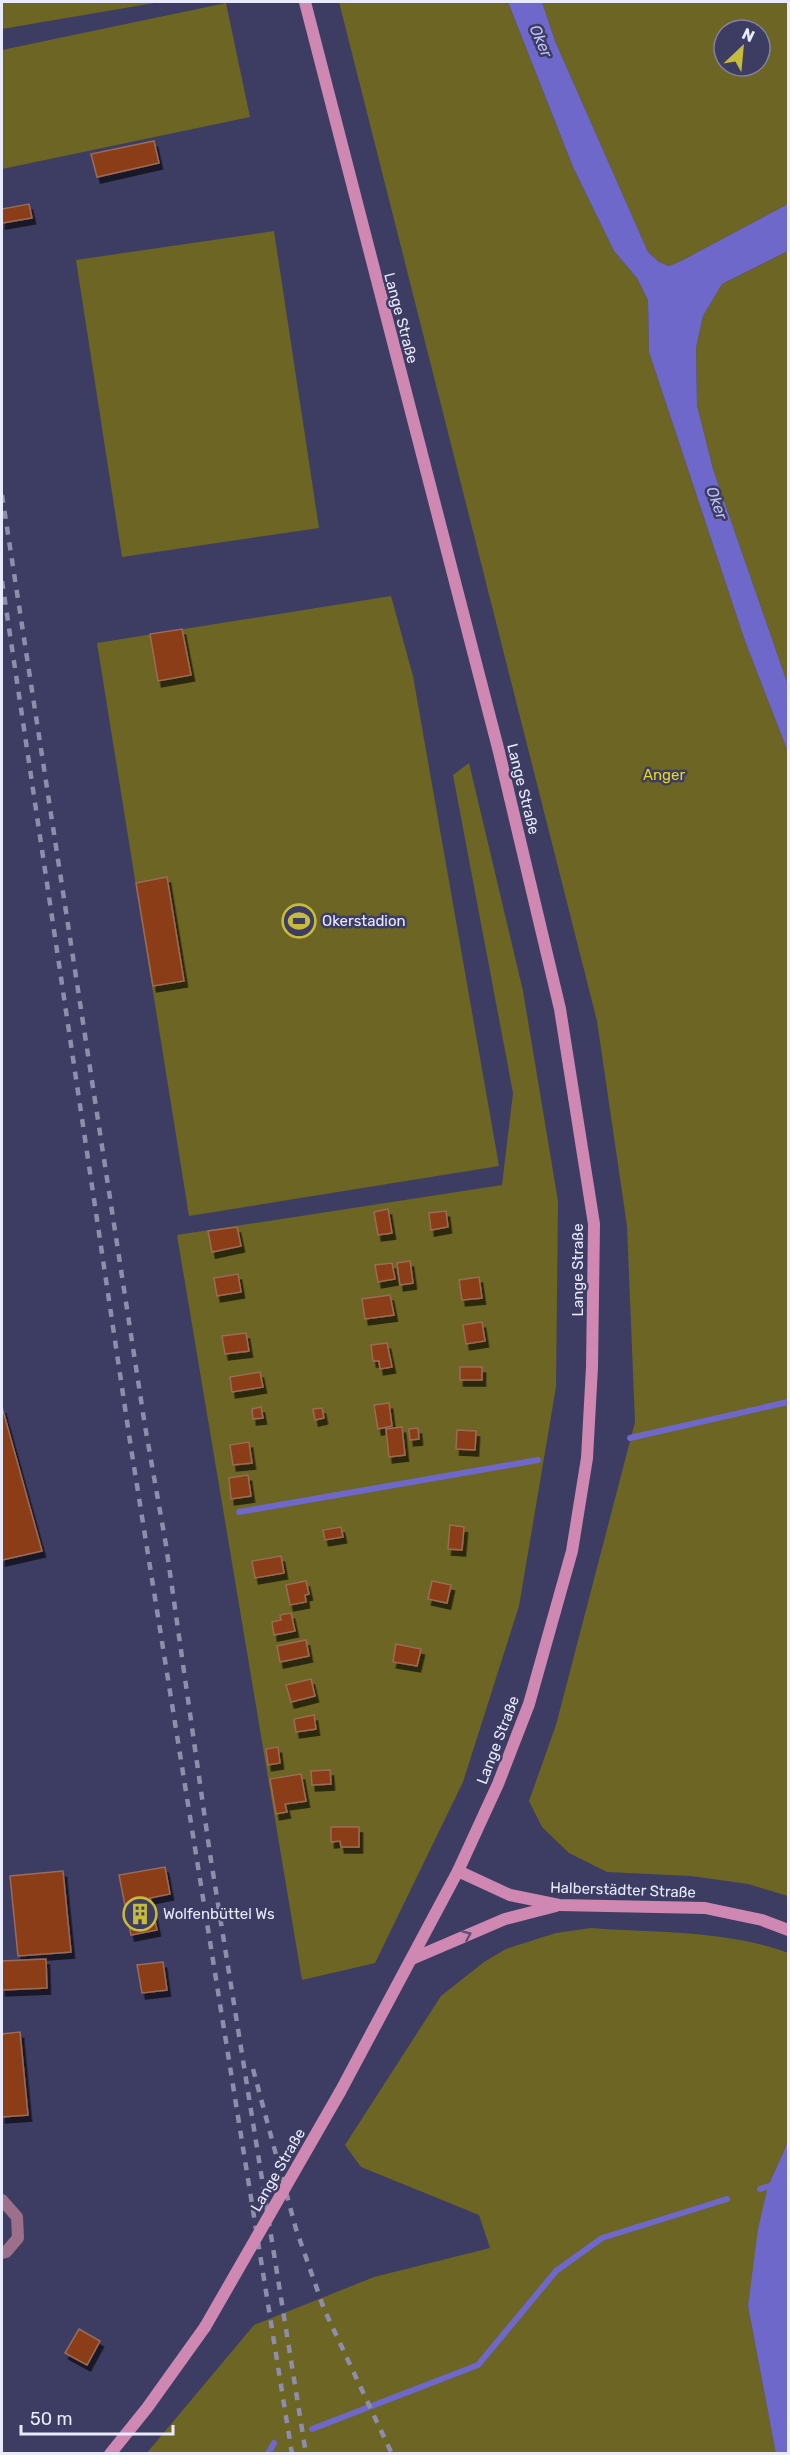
<svg xmlns="http://www.w3.org/2000/svg" width="790" height="2455" font-family="Rubik,sans-serif">
  <style>
    .green { fill: #6c6523; fill-rule: evenodd }
    .water { fill: #6e68ca }
    .lines { fill: none; stroke-linecap: round; stroke-linejoin: round }
    .stream { stroke: #6e68ca; stroke-width: 6 }
    .building { fill: #8a3c15; stroke: #9a6c58; stroke-width: 1.5; filter: url(#shadow) }
    .street { stroke: #9c708a; stroke-width: 12 }
    .secondary { stroke: #ce88b2; stroke-width: 12 }
    .rail { stroke: #8e8eac; stroke-width: 4.5; stroke-dasharray: 8 8; stroke-linecap: butt }
    .secondary-bridge { stroke: #ce88b2; stroke-width: 12 }
    .oneway { stroke: #615077 }
    .labels { text-anchor: middle; dominant-baseline: central; stroke-width: 5; stroke-linejoin: round; paint-order: stroke }
    .street-label { font-size: 15px; fill: #e9eafe; stroke: #3d3d63 }
    .park-label { font-size: 15px; fill: #e7d61d; stroke: #3d3d63 }
    .poi-label { font-size: 15px; fill: #e9eafe; stroke: #3d3d63; text-anchor: start }
    .water-label { font-size: 16px; font-style: italic; fill: #bebff1; stroke: #3d3d63 }
  </style>
  <defs>
    <filter id="shadow"><feDropShadow dx="3.5" dy="6" stdDeviation="0" flood-color="#0009"/></filter>
  </defs>
  <rect width="100%" height="100%" fill="#3d3d63"/>
  <g class="green">
    <path d="M 2,2 L 160,2 L 2,29 Z"/>
    <path d="M 339,2 L 508,2 L 573,167 L 614,251 L 637,278 L 648,300 L 649,352 L 745,641 L 788,752 L 788,1896 L 748,1884 L 691,1876 L 607,1872 L 569,1853 L 542,1827 L 529,1801 L 556,1725 L 635,1422 L 627,1226 L 597,1021 Z"/>
    <path d="M 542,2 L 788,2 L 788,204 L 681,261 L 669,266 L 659,262 L 648,252 L 555,41 ZM 724,30 L 760,30 L 760,66 L 724,66 Z"/>
    <path d="M 226,3 L 250,117 L 2,169 L 2,50 Z"/>
    <path d="M 274,231 L 319,528 L 122,557 L 76,260 Z"/>
    <path d="M 788,251 L 788,685 L 713,469 L 697,405 L 696,348 L 703,316 L 722,284 Z"/>
    <path d="M 391,596 L 413,676 L 499,1166 L 189,1216 L 97,643 Z"/>
    <path d="M 469,763 L 523,991 L 558,1201 L 556,1387 L 519,1606 L 463,1782 L 375,1963 L 302,1980 L 177,1235 L 502,1185 L 513,1093 L 453,775 Z"/>
    <path d="M 591,1928 C 656,1933 727,1930 788,1953 L 788,2142 L 768,2186 L 748,2306 L 776,2453 L 146,2454 L 254,2325 L 374,2277 L 490,2248 L 479,2215 L 361,2167 L 345,2145 L 441,1996 L 484,1962 L 506,1949 L 556,1933 Z"/>
  </g>
  <g class="water">
    <path d="M 508,2 L 542,2 L 555,41 L 648,252 L 659,262 L 669,266 L 681,261 L 788,204 L 788,251 L 722,284 L 703,316 L 696,348 L 697,405 L 713,469 L 788,685 L 788,752 L 745,641 L 649,352 L 648,300 L 637,278 L 614,251 L 573,167 Z"/>
    <path d="M 788,2142 L 788,2453 L 776,2454 L 748,2306 L 758,2229 L 768,2186 Z"/>
  </g>
  <g class="lines">
    <g class="stream">
      <path d="M 630,1438 L 788,1402"/>
      <path d="M 239,1512 L 538,1460"/>
      <path d="M 760,2189 L 788,2180"/>
      <path d="M 312,2429 L 478,2365 L 556,2271 L 602,2238 L 727,2199"/>
      <path d="M 268,2454 L 274,2443"/>
    </g>
  </g>
  <g class="building">
    <path d="M 154,141 L 159,163 L 97,177 L 91,154 Z"/>
    <path d="M 29,204 L 32,218 L 2,223 L 2,209 Z"/>
    <path d="M 182,629 L 191,675 L 158,681 L 150,634 Z"/>
    <path d="M 167,877 L 184,981 L 153,986 L 136,883 Z"/>
    <path d="M 388,1209 L 392,1233 L 378,1235 L 374,1212 Z"/>
    <path d="M 446,1211 L 448,1227 L 431,1230 L 429,1213 Z"/>
    <path d="M 237,1227 L 241,1246 L 212,1252 L 208,1231 Z"/>
    <path d="M 410,1261 L 413,1283 L 400,1285 L 397,1263 Z"/>
    <path d="M 392,1263 L 395,1279 L 378,1282 L 375,1265 Z"/>
    <path d="M 238,1274 L 241,1292 L 217,1296 L 214,1278 Z"/>
    <path d="M 479,1277 L 482,1298 L 462,1300 L 459,1280 Z"/>
    <path d="M 390,1295 L 394,1315 L 365,1319 L 362,1299 Z"/>
    <path d="M 482,1322 L 485,1341 L 466,1344 L 463,1325 Z"/>
    <path d="M 246,1333 L 249,1351 L 225,1354 L 222,1336 Z"/>
    <path d="M 387,1343 L 392,1367 L 380,1369 L 379,1361 L 373,1361 L 371,1345 Z"/>
    <rect x="460" y="1367" width="22" height="13"/>
    <path d="M 260,1372 L 263,1387 L 232,1392 L 230,1377 Z"/>
    <path d="M 389,1403 L 392,1426 L 378,1429 L 374,1405 Z"/>
    <path d="M 2,1407 L 42,1551 L 2,1560 Z"/>
    <path d="M 261,1407 L 263,1418 L 253,1419 L 252,1409 Z"/>
    <path d="M 322,1408 L 324,1418 L 315,1420 L 313,1409 Z"/>
    <path d="M 402,1427 L 405,1455 L 389,1457 L 386,1429 Z"/>
    <path d="M 418,1428 L 419,1439 L 410,1440 L 409,1429 Z"/>
    <path d="M 457,1430 L 476,1431 L 475,1450 L 456,1449 Z"/>
    <path d="M 249,1442 L 252,1463 L 233,1465 L 230,1445 Z"/>
    <path d="M 248,1475 L 251,1496 L 231,1499 L 229,1478 Z"/>
    <path d="M 450,1525 L 464,1527 L 462,1550 L 448,1549 Z"/>
    <path d="M 341,1527 L 343,1537 L 325,1540 L 323,1530 Z"/>
    <path d="M 281,1556 L 284,1573 L 255,1578 L 252,1561 Z"/>
    <path d="M 306,1581 L 309,1594 L 305,1595 L 306,1602 L 290,1605 L 286,1585 Z"/>
    <path d="M 432,1581 L 451,1585 L 447,1603 L 428,1599 Z"/>
    <path d="M 291,1613 L 295,1631 L 274,1635 L 272,1622 L 281,1620 L 280,1615 Z"/>
    <path d="M 306,1640 L 309,1656 L 280,1662 L 277,1646 Z"/>
    <path d="M 396,1644 L 421,1649 L 417,1666 L 393,1662 Z"/>
    <path d="M 311,1679 L 315,1696 L 291,1702 L 286,1685 Z"/>
    <path d="M 314,1715 L 316,1729 L 296,1732 L 294,1719 Z"/>
    <path d="M 278,1747 L 280,1763 L 268,1765 L 266,1749 Z"/>
    <path d="M 330,1770 L 331,1784 L 312,1785 L 311,1771 Z"/>
    <path d="M 301,1774 L 306,1801 L 285,1804 L 287,1812 L 276,1814 L 270,1779 Z"/>
    <path d="M 331,1827 L 359,1827 L 359,1847 L 341,1847 L 340,1841 L 331,1842 Z"/>
    <path d="M 165,1867 L 170,1894 L 150,1898 L 157,1930 L 131,1935 L 119,1875 Z"/>
    <path d="M 63,1871 L 71,1952 L 18,1956 L 10,1876 Z"/>
    <path d="M 46,1959 L 47,1988 L 2,1990 L 2,1961 Z"/>
    <path d="M 163,1962 L 167,1990 L 142,1993 L 137,1965 Z"/>
    <path d="M 20,2032 L 28,2115 L 2,2117 L 2,2034 Z"/>
    <path d="M 79,2329 L 100,2341 L 87,2365 L 65,2353 Z"/>
  </g>
  <g class="lines">
    <path class="street" d="M 2,2200 L 17,2217 L 18,2238 L 6,2252 L 2,2253"/>
    <g class="secondary">
      <path d="M 305,2 L 499,752 L 560,1009 L 594,1224 L 592,1367 L 587,1458 L 572,1551 L 529,1704 L 498,1784 L 458,1871 L 340,2092"/>
      <path d="M 458,1871 L 510,1895 L 559,1905 L 705,1908 L 762,1920 L 788,1930"/>
      <path d="M 414,1958 L 505,1919 L 556,1906"/>
      <path d="M 110,2454 L 147,2408 L 205,2327"/>
    </g>
    <g class="rail">
      <path d="M 2,495 L 145,1426 L 166,1545 L 210,1854 L 306,2454"/>
      <path d="M 2,581 L 131,1448 L 292,2454"/>
      <path d="M 253,2069 L 296,2229 L 324,2309 L 392,2454"/>
    </g>
    <path class="secondary-bridge" d="M 205,2327 L 340,2092"/>
  </g>
  <defs><path id="oneway-chevron" d="M-2-3.5L2.5 0L-2 3.5" fill="none" stroke-width="1.6" stroke-linecap="round" stroke-linejoin="round" transform="scale(1.5)"/></defs>
  <use class="oneway" href="#oneway-chevron" transform="translate(467 1935) rotate(-23)"/>
  <defs>
    <symbol id="stadium-ring" viewBox="-11 -11 22 22"><circle r="9.5" fill="#3d3d63" stroke="#c7bb3b" stroke-width="1.5"/><path d="M0-5a6.5 5 0 1 0 0 10a6.5 5 0 1 0 0-10ZM-3.5-1.8h7v3.6h-7Z" fill="#c7bb3b"/></symbol>
    <symbol id="building-ring" viewBox="-11 -11 22 22"><circle r="9.5" fill="#3d3d63" stroke="#c7bb3b" stroke-width="1.5"/><path d="M-4-6H4V6H1V3H-1V6H-4ZM-2.5-4.3h1.7v1.8h-1.7ZM.8-4.3h1.7v1.8H.8ZM-2.5-1h1.7V.8h-1.7ZM.8-1h1.7V.8H.8Z" fill="#c7bb3b"/></symbol>
  </defs>
  <g fill-rule="evenodd">
    <use href="#stadium-ring" x="280" y="902" width="38" height="38"/>
    <use href="#building-ring" x="121" y="1895" width="38" height="38"/>
  </g>
  <g class="labels">
    <g class="street-label">
      <text transform="translate(401 318) rotate(75)">Lange Straße</text>
      <text transform="translate(523 789) rotate(76)">Lange Straße</text>
      <text transform="translate(578 1270) rotate(-90)">Lange Straße</text>
      <text transform="translate(498 1740) rotate(-69)">Lange Straße</text>
      <text transform="translate(623 1890) rotate(2)">Halberstädter Straße</text>
      <text transform="translate(278 2170) rotate(-60)">Lange Straße</text>
    </g>
    <g class="park-label">
      <text x="664" y="775">Anger</text>
    </g>
    <g class="poi-label">
      <text x="322" y="921">Okerstadion</text>
      <text x="163" y="1914">Wolfenbüttel Ws</text>
    </g>
    <g class="water-label">
      <text transform="translate(541 41) rotate(67)">Oker</text>
      <text transform="translate(717 503) rotate(70)">Oker</text>
    </g>
  </g>
  <rect width="790" height="2455" fill="none" stroke="#e9eafe" stroke-width="6"/>
  <g transform="translate(742 48) rotate(26)"><circle r="28" fill="#3d3d63" stroke="#8282a1" stroke-width="1.5"/>
  <path d="M0-4.5L10 22L0 15L-10 22Z" fill="#c7bb3b"/>
  <text y="-9" font-size="16" font-weight="bold" text-anchor="middle" fill="#e9eafe">N</text>
  </g>
  <path d="M21 2425v9h152v-9" fill="none" stroke="#e9eafe" stroke-width="3"/>
  <text x="30" y="2425" font-size="18" fill="#e9eafe" stroke="#3d3d63" stroke-width="4.5" paint-order="stroke">50 m</text>
</svg>
